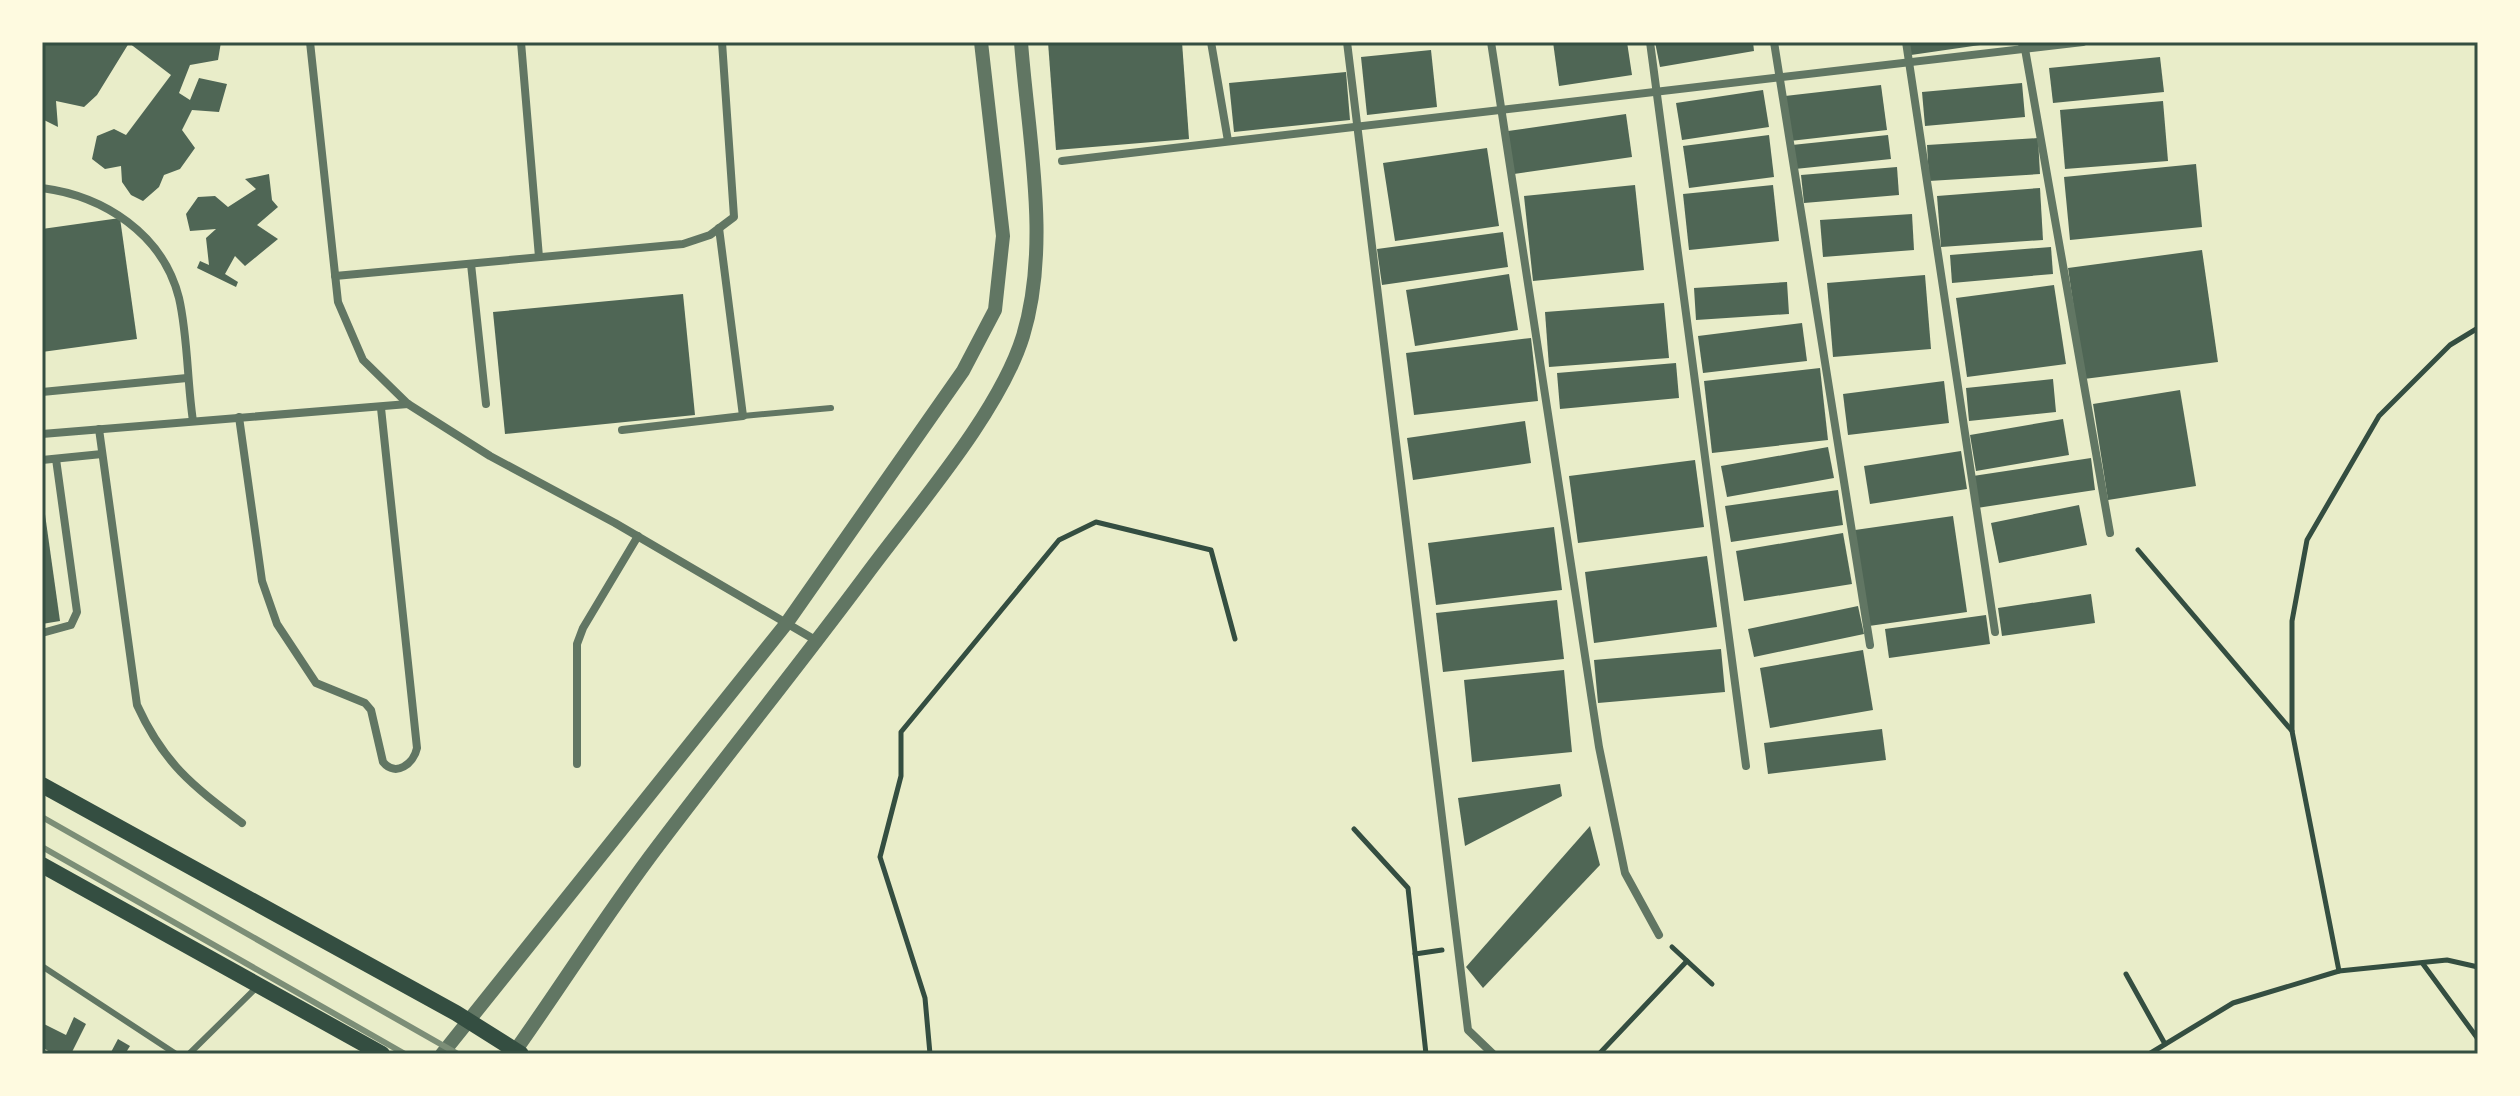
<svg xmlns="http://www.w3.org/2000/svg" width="2520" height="1096" font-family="'Nunito Sans',sans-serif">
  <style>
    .building { fill: #4f6655 }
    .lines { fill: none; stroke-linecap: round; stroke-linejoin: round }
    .path { stroke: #344e41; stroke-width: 5 }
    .service { stroke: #617663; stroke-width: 6 }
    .minor { stroke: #617663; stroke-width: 8 }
    .tertiary { stroke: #617663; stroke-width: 14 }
    .secondary { stroke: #344e41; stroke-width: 16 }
    .rail { stroke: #7c8e77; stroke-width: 6 }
    .neatline { fill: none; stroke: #344e41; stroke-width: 3 }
  </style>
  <rect width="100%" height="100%" fill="#e9edc9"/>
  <g class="building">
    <path d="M 50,42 L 221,42 L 218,60 L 190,65 L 179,93 L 190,100 L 199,78 L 227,84 L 219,112 L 192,110 L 182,130 L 195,148 L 180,169 L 164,175 L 159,187 L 143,201 L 131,195 L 122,182 L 121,166 L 105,169 L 92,159 L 97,136 L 114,129 L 126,135 L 171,75 L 129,43 L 97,95 L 84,107 L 56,101 L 58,127 L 42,119 L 42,45 Z"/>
    <path d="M 1048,42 L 1182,42 L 1189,139 L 1056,150 Z"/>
    <path d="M 1553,42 L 1627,42 L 1632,75 L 1559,86 Z"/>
    <path d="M 1655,42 L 1753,42 L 1754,51 L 1660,67 Z"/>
    <path d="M 1909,42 L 1987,42 L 1987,44 L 1911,55 Z"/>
    <path d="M 1431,50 L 1437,107 L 1367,115 L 1361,57 Z"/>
    <path d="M 2160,57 L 2164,92 L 2053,103 L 2049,68 Z"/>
    <path d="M 1346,72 L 1350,120 L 1234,132 L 1229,83 Z"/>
    <path d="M 2022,83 L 2025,117 L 1925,126 L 1922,92 Z"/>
    <path d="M 1881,85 L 1887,130 L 1790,141 L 1785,96 Z"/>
    <path d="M 1763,90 L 1769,127 L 1682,140 L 1676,103 Z"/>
    <path d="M 2163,101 L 2168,161 L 2065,169 L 2060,110 Z"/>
    <path d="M 1626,114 L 1632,157 L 1514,174 L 1508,131 Z"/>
    <path d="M 1769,135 L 1774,177 L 1689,188 L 1683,146 Z"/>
    <path d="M 1888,135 L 1891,159 L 1795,169 L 1792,145 Z"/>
    <path d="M 2038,138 L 2040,174 L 1929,181 L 1927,145 Z"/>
    <path d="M 1487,148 L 1499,226 L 1395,241 L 1383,163 Z"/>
    <path d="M 2196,164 L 2202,227 L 2070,240 L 2064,177 Z"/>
    <path d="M 1897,167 L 1899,195 L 1804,203 L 1801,175 Z"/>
    <path d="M 269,174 L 272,200 L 278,207 L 257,225 L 278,239 L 245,266 L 235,256 L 225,274 L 238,282 L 236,287 L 197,268 L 200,261 L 209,265 L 206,238 L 216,229 L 190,231 L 186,214 L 198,197 L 215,196 L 228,207 L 256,189 L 245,179 Z"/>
    <path d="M 1635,185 L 1644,270 L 1533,281 L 1524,196 Z"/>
    <path d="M 1773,185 L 1779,241 L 1689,250 L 1683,194 Z"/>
    <path d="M 2040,188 L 2043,240 L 1941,247 L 1937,196 Z"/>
    <path d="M 1912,214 L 1914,250 L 1823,257 L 1820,220 Z"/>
    <path d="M 120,218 L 137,339 L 42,352 L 42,229 Z"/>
    <path d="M 1503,232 L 1508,267 L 1382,285 L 1377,249 Z"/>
    <path d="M 2051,247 L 2053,274 L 1952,283 L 1950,255 Z"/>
    <path d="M 2202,250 L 2218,362 L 2084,379 L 2068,268 Z"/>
    <path d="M 1509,274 L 1518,330 L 1415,346 L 1406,290 Z"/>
    <path d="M 1925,275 L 1931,349 L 1833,357 L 1827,283 Z"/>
    <path d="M 1787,282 L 1789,314 L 1696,320 L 1694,288 Z"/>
    <path d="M 2054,285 L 2066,364 L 1967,377 L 1956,298 Z"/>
    <path d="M 683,294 L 695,415 L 505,434 L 493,312 Z"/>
    <path d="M 1664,303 L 1669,358 L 1549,367 L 1545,312 Z"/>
    <path d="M 1802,323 L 1807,361 L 1703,373 L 1698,336 Z"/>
    <path d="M 1531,338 L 1538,401 L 1414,415 L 1406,353 Z"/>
    <path d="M 1676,363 L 1679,398 L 1560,409 L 1557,373 Z"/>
    <path d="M 1820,368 L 1828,440 L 1712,453 L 1704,381 Z"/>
    <path d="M 2053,379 L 2056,412 L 1969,421 L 1966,388 Z"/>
    <path d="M 1944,381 L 1949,423 L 1848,435 L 1843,394 Z"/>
    <path d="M 2180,390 L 2196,486 L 2108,500 L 2093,404 Z"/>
    <path d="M 2063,419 L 2069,455 L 1976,471 L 1970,435 Z"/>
    <path d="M 1525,421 L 1531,463 L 1413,480 L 1407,438 Z"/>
    <path d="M 1828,447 L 1834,478 L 1727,497 L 1721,466 Z"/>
    <path d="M 1961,451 L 1967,489 L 1870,504 L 1864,466 Z"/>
    <path d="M 2091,458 L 2095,490 L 1977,508 L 1973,476 Z"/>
    <path d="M 1695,460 L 1704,527 L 1578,543 L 1569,476 Z"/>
    <path d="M 1838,490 L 1843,525 L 1731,542 L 1725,506 Z"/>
    <path d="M 42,493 L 60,621 L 42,624 Z"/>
    <path d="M 2079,505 L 2087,545 L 1999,563 L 1991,523 Z"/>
    <path d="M 1953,516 L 1967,612 L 1869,626 L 1855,530 Z"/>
    <path d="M 1554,527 L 1562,590 L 1436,605 L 1428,543 Z"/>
    <path d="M 1843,533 L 1852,584 L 1744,601 L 1736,551 Z"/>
    <path d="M 1707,556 L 1717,627 L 1594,643 L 1585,572 Z"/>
    <path d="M 2091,594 L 2095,623 L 2002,636 L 1998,608 Z"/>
    <path d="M 1557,600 L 1564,659 L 1443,672 L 1436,613 Z"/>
    <path d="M 1858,606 L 1864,634 L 1754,657 L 1748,629 Z"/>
    <path d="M 1986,615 L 1990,644 L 1889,658 L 1885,629 Z"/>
    <path d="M 1721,649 L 1725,692 L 1598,703 L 1594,660 Z"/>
    <path d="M 1863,650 L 1873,710 L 1770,728 L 1760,668 Z"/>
    <path d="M 1564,670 L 1572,752 L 1472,762 L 1464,680 Z"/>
    <path d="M 1882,729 L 1886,760 L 1768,774 L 1764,743 Z"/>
    <path d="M 1560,784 L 1562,796 L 1465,846 L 1458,798 Z"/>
    <path d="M 1590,826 L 1600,865 L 1483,988 L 1466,967 Z"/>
    <path d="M 74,1017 L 86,1024 L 71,1054 L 53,1054 L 42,1047 L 42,1023 L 66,1035 Z"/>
    <path d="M 118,1039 L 130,1046 L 125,1054 L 110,1054 Z"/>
  </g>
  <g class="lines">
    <g class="path">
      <path d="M 2138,550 L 2292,731"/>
      <path d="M 1354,829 L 1408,888 L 1426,1054"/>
      <path d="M 1672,947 L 1712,984"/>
      <path d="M 1415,954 L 1442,950"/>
      <path d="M 2423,964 L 2478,1039"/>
      <path d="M 2339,971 L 2292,731 L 2292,621 L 2307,540 L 2379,416 L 2450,345 L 2478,328"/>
      <path d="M 2126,974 L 2165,1044"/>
      <path d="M 930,1054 L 925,998 L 880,857 L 901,776 L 901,732 L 1059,540 L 1096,522 L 1211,550 L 1235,639"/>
      <path d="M 1599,1054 L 1687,961"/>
      <path d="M 2149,1054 L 2233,1003 L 2339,971 L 2447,960 L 2478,967"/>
    </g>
    <g class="service">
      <path d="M 743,416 L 831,408"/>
      <path d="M 42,966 L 176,1054"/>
      <path d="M 189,1054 L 256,988"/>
    </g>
    <g class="minor">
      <path d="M 310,42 L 338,302 L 363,360 L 408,404 L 490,456 L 615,523 L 817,641"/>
      <path d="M 521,42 L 539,257"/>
      <path d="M 1211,42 L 1228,141"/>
      <path d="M 1347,42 L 1468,1030 L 1493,1054"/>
      <path d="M 1491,42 L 1599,747 L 1625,873 L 1659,935"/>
      <path d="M 1650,42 L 1746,766"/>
      <path d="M 1774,42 L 1870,645"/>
      <path d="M 1906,42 L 1995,632"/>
      <path d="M 2021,42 L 2025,49 L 2110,533"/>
      <path d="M 1062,161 L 2083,42"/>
      <path d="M 42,188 C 104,196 163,234 179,298 C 188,337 187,381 193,421"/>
      <path d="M 471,264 L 486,404"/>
      <path d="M 335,276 L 683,244 L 710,235 L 734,217 L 722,42"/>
      <path d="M 42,392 L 187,378"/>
      <path d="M 239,417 L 262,581 L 277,624 L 316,683 L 365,703 L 371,710 L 383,762 C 396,778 414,763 417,748 L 381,408"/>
      <path d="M 99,429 L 137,705 C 164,764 192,785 242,823"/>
      <path d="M 622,430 L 743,416 L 719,228"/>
      <path d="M 42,434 L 408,404"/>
      <path d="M 42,460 L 102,454"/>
      <path d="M 42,633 L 71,625 L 77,612 L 56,459"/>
      <path d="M 577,764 L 577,644 L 583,628 L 638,536"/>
    </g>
    <g class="tertiary">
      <path d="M 442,1054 L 786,624 L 963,371 L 995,310 L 1003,236 L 981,42"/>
      <path d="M 513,1054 C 562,985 607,913 658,846 C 726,756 797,668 864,578 C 913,511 999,414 1023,336 C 1051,244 1028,137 1021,42"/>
    </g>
    <g class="secondary">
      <path d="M 42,785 L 456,1013 L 521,1054"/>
      <path d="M 42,865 L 382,1054"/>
    </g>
    <g class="rail">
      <path d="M 42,817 L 458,1054"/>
      <path d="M 42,847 L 405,1054"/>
    </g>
  </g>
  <rect width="2520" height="1096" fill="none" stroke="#fefae0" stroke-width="88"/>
  <rect x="44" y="44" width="2432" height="1008" class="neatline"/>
</svg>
